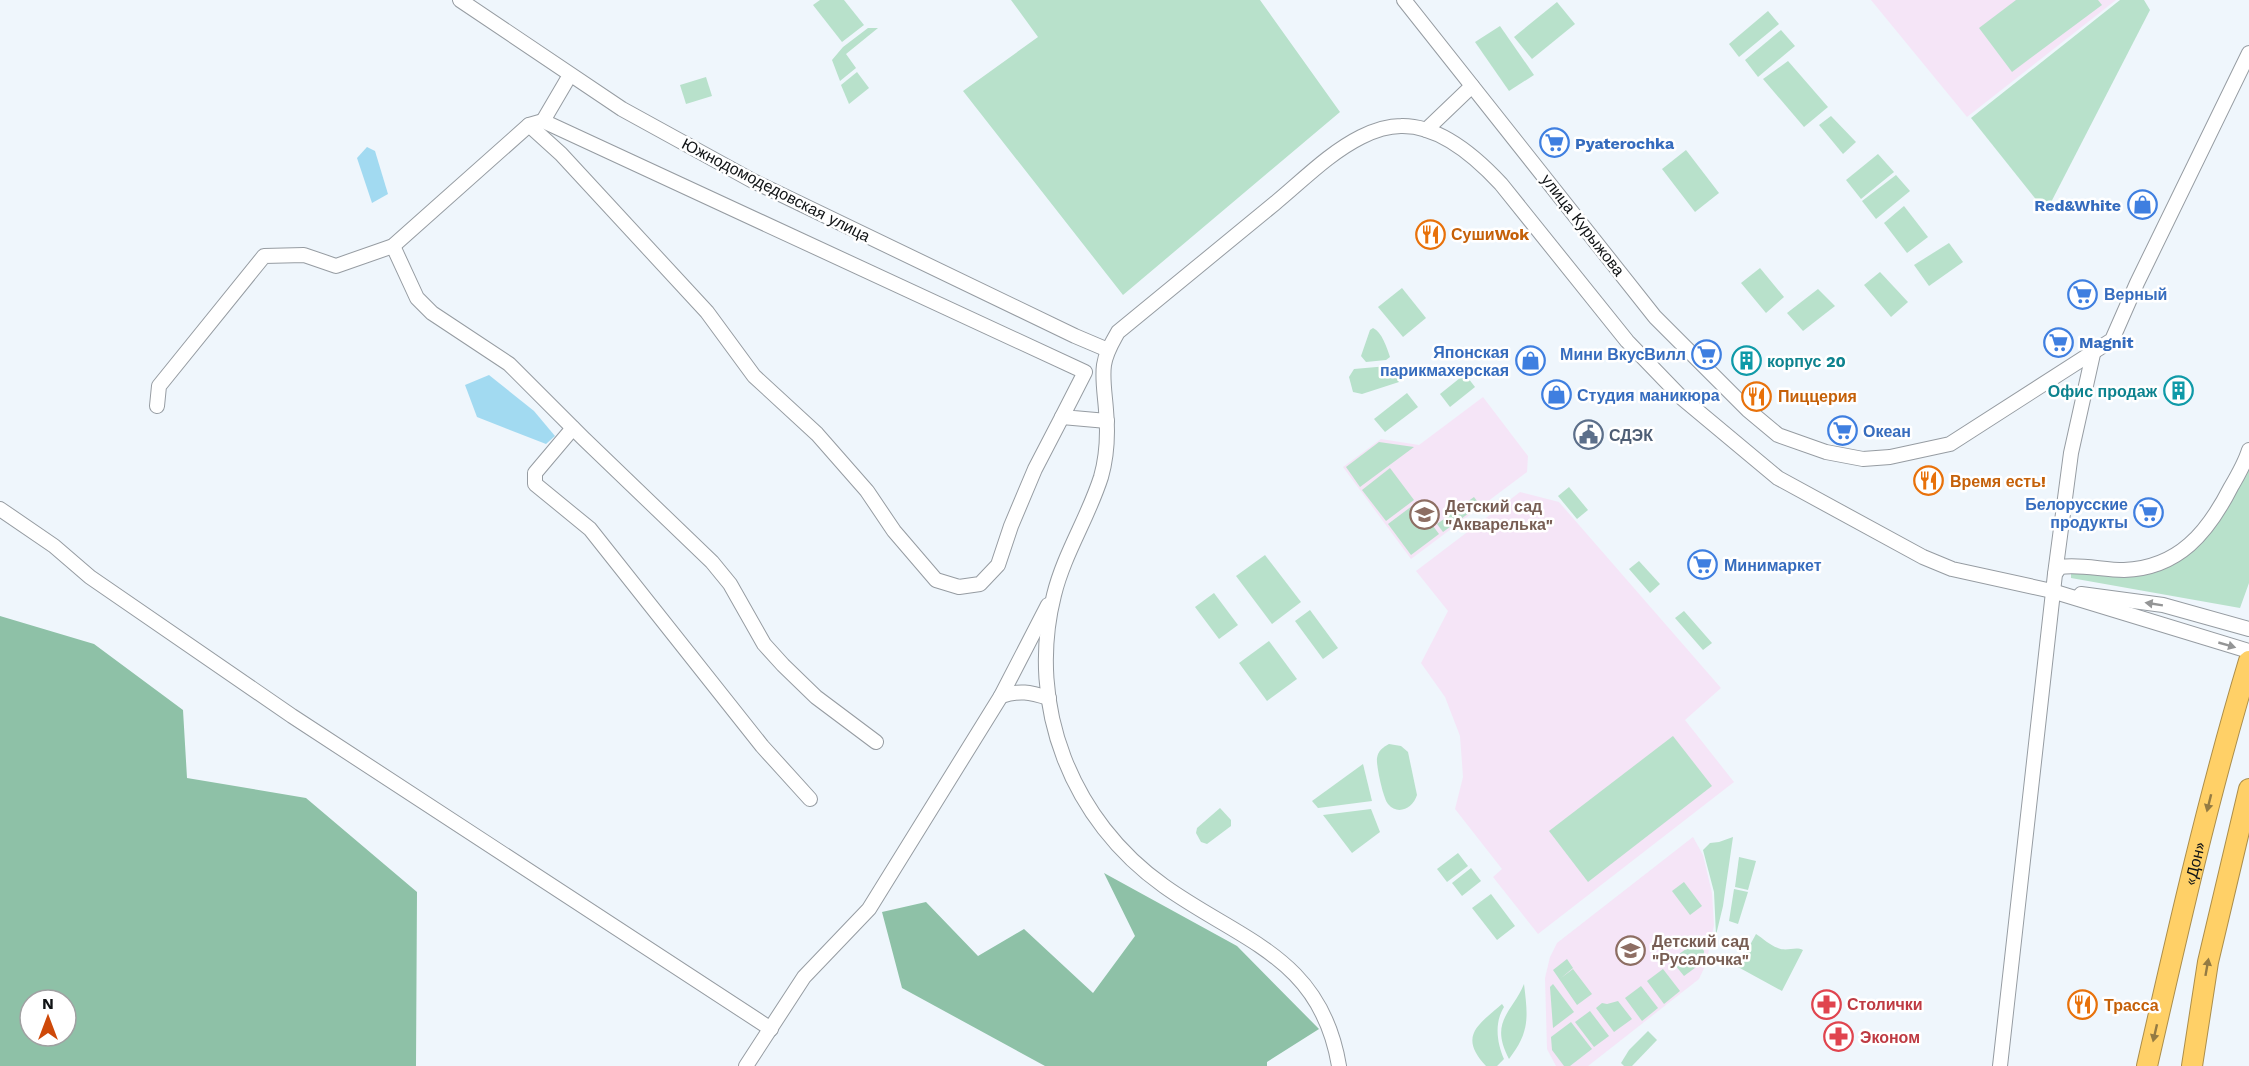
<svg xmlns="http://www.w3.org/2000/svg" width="2249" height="1066" font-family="'Work Sans',sans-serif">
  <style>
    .education { fill: #f5e5f7 }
    .green { fill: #b8e1cb }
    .forest { fill: #8ec1a7; fill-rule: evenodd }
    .water { fill: #a2daf1 }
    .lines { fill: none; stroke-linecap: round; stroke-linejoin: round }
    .minor-casing { stroke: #969ca2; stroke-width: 16 }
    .highway-casing { stroke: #ac8e4b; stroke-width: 22 }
    .minor { stroke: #fff; stroke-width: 14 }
    .highway { stroke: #ffd067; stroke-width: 20 }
    .oneway { fill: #949596 }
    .oneway2 { fill: #947b43 }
    .labels { text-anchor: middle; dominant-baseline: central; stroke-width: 5; stroke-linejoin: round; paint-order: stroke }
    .shop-label { font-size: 16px; font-weight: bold; fill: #366cbe; stroke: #fff; text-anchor: start }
    .street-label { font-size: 16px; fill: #111416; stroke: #fff }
    .food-label { font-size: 16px; font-weight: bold; fill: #c56008; stroke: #fff; text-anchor: start }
    .culture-label { font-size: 16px; font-weight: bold; fill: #0d838f; stroke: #fff; text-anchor: start }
    .service-label { font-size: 16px; font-weight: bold; fill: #4e5e75; stroke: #fff; text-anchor: start }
    .education-label { font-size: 16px; font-weight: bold; fill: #785e54; stroke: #fff; text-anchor: start }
    .health-label { font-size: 16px; font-weight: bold; fill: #be3a42; stroke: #fff; text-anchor: start }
  </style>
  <rect width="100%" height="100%" fill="#eff6fc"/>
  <g class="education">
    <path d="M 1871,0 L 2116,0 L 1967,117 Z"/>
    <path d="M 1483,397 L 1528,456 L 1527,472 L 1411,559 L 1343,467 L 1381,439 L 1419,445 Z"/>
    <path d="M 1520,492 L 1559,502 L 1721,688 L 1685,720 L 1734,782 L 1538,934 L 1493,877 L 1502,869 L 1455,809 L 1463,777 L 1460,736 L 1445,697 L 1421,663 L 1448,611 L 1416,571 Z"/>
    <path d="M 1693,837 L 1703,855 L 1712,893 L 1714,925 L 1706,964 L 1699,979 L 1588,1066 L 1556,1066 L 1547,1049 L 1545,978 L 1550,957 L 1557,943 Z"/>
  </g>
  <g class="green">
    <path d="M 820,0 L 844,0 L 864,25 L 842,42 L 813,5 Z"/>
    <path d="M 1011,0 L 1260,0 L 1340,112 L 1123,295 L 963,91 L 1038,37 Z"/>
    <path d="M 2016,0 L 2098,0 L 2102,5 L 2012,72 L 1979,28 Z"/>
    <path d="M 2120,0 L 2144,0 L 2150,10 L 2046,212 L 1971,118 Z"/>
    <path d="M 1557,2 L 1575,24 L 1532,59 L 1514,37 Z"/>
    <path d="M 1768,11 L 1779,24 L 1739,57 L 1729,44 Z"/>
    <path d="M 1500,26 L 1534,75 L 1509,91 L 1475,42 Z"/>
    <path d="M 868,28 L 878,28 L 846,54 L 856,68 L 840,81 L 832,60 L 843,47 Z"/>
    <path d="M 1781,30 L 1795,46 L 1758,77 L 1745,60 Z"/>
    <path d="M 1788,61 L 1828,107 L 1804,127 L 1763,79 Z"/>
    <path d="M 857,72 L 869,88 L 849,104 L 841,85 Z"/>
    <path d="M 706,77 L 712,96 L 686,104 L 680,85 Z"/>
    <path d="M 1831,116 L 1856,142 L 1843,154 L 1819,125 Z"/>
    <path d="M 1686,150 L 1719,193 L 1695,212 L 1662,169 Z"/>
    <path d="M 1878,154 L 1894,172 L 1861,199 L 1846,180 Z"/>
    <path d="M 1896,175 L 1910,191 L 1876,219 L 1862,201 Z"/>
    <path d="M 1904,206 L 1928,237 L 1907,253 L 1884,223 Z"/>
    <path d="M 1949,243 L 1963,262 L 1929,286 L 1914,265 Z"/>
    <path d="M 1760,268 L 1784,297 L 1766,313 L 1741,283 Z"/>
    <path d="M 1880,272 L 1908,302 L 1891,317 L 1864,285 Z"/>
    <path d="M 1402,288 L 1426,318 L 1403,337 L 1378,307 Z"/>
    <path d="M 1818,289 L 1835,306 L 1803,331 L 1787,313 Z"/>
    <path d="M 1373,328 C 1382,332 1387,348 1390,357 L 1386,360 L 1366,362 L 1361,356 L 1370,330 Z"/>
    <path d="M 1388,366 L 1394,368 L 1399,382 L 1362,394 L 1353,392 L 1349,377 L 1354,369 Z"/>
    <path d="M 1465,374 L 1475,387 L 1450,407 L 1440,394 Z"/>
    <path d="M 1407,393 L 1418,407 L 1385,432 L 1374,419 Z"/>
    <path d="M 1379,442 L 1414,447 L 1360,487 L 1346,467 Z"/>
    <path d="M 2249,446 L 2249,583 L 2240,608 L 2071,578 L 2071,571 L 2139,576 L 2189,550 Z"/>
    <path d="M 1390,468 L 1414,500 L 1386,521 L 1362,490 Z"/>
    <path d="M 1569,487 L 1588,510 L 1577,519 L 1558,496 Z"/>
    <path d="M 1474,497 L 1480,505 L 1443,532 L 1437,524 Z"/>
    <path d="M 1416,503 L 1439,534 L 1411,555 L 1388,524 Z"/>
    <path d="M 1265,555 L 1301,602 L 1272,624 L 1236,576 Z"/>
    <path d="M 1639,561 L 1660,584 L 1650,593 L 1629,569 Z"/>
    <path d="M 1214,593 L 1238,625 L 1219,639 L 1195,607 Z"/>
    <path d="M 1310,610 L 1338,648 L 1323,659 L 1295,621 Z"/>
    <path d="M 1684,611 L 1712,643 L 1703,650 L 1675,618 Z"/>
    <path d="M 1269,641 L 1297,679 L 1267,701 L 1239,663 Z"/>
    <path d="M 1673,736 L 1712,786 L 1588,882 L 1549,831 Z"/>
    <path d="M 1389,744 L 1401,746 L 1408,752 L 1417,795 C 1413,808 1398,816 1388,804 C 1383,798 1376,765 1377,758 C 1378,751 1383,747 1389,744 Z"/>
    <path d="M 1363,764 L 1372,801 L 1318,808 L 1312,801 Z"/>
    <path d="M 1220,808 L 1231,820 L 1231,826 L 1207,844 L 1201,842 L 1196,833 L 1197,828 Z"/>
    <path d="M 1371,809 L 1380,832 L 1352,853 L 1323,815 Z"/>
    <path d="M 1733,837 L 1723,906 L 1716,935 L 1714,892 L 1703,850 L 1710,843 L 1719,842 Z"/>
    <path d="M 1458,853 L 1468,866 L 1447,882 L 1437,869 Z"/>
    <path d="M 1739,857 L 1756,861 L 1748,890 L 1735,887 Z"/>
    <path d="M 1471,868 L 1481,881 L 1462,896 L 1452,883 Z"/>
    <path d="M 1684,882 L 1702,906 L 1690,915 L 1672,891 Z"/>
    <path d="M 1734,889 L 1748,892 L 1738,924 L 1729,921 Z"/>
    <path d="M 1491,894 L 1515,926 L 1497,940 L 1472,908 Z"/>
    <path d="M 1756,934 C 1763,938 1769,945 1778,948 C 1787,952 1795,946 1803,950 L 1782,991 L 1738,967 Z"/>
    <path d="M 1697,941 L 1704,951 L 1703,962 L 1684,976 L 1671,960 Z"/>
    <path d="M 1567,959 L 1573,968 L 1561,978 L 1573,969 L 1592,994 L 1577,1005 L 1553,970 Z"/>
    <path d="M 1663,969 L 1680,991 L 1664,1004 L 1647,981 Z"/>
    <path d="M 1524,984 C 1528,1017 1530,1032 1509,1059 C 1489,1021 1512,1013 1524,984 Z"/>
    <path d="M 1553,984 L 1574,1012 L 1553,1028 L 1550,987 Z"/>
    <path d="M 1641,986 L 1658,1008 L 1642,1021 L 1625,998 Z"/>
    <path d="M 1618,1001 L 1632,1019 L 1614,1032 L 1596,1008 L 1602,1003 L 1607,1004 Z"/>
    <path d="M 1502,1004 L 1504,1007 C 1494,1023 1497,1043 1504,1059 L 1497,1066 L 1486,1066 C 1458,1036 1478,1025 1502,1004 Z"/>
    <path d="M 1590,1011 L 1609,1036 L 1594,1047 L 1575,1022 Z"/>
    <path d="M 1571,1022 L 1592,1049 L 1570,1066 L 1564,1066 L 1552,1050 L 1551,1037 Z"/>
    <path d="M 1648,1031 L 1657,1040 L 1632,1066 L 1624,1066 L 1621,1063 L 1629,1050 Z"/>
  </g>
  <g class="forest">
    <path d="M 0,616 L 94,644 L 183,710 L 187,778 L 306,798 L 417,892 L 416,1066 L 0,1066 ZM 30,1000 L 66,1000 L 66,1036 L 30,1036 Z"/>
    <path d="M 1104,873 L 1237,946 L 1319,1029 L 1267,1062 L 1267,1066 L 1045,1066 L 902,988 L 882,912 L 926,902 L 978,956 L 1024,929 L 1093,993 L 1135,936 Z"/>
  </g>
  <g class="water">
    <path d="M 367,147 L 375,151 L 388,194 L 372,203 L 357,158 Z"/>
    <path d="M 489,375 L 534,411 L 555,436 L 546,444 L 477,417 L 465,385 Z"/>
  </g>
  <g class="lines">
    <defs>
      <g id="minor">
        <path d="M 460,0 L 622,109 L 753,181 L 1075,336 L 1108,350"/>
        <path d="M 1404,0 L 1655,317 L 1748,410 L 1778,435 L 1826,452 L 1863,459 L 1890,457 L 1950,444 L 2112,340 L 2137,283 L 2249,53"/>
        <path d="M 543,121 L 570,75"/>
        <path d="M 529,125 L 561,154 L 707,312 L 754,376 L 817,434 L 867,491 L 894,531 L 936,580 L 959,587 L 980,584 L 998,565 L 1011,526 L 1035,469 L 1062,417"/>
        <path d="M 1426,130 L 1472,86"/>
        <path d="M 393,246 L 417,298 L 432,313 L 509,364 L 583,438 L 712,562 L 730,584 L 764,644 L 783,665 L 816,697 L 876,742"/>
        <path d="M 157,406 L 159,386 L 264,256 L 304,255 L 336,266 L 393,246 L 529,125 L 543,121 L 1085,372 L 1062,417 L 1107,421"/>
        <path d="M 573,428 L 535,473 L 535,484 L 590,529 L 762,746 L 810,799"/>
        <path d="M 0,509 L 54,546 L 90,577 L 292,716 L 771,1029"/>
        <path d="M 2055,574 L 2071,453 L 2093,354"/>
        <path d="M 2081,594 L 2163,605 L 2249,629"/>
        <path d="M 1001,696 C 1020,690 1029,692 1049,698"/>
        <path d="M 746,1066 L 804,977 L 869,909 L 1001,696 L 1048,605"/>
        <path d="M 1339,1066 C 1321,957 1241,941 1164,886 C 1072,821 1026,706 1054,595 C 1064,554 1088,518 1101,477 C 1107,456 1108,432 1106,410 C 1105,395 1102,379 1104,365 C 1106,352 1112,343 1118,332 C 1170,289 1222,247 1274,204 C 1302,181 1329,153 1361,137 C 1373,131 1387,126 1401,126 C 1440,125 1476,157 1501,184 L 1627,341 L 1682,398 L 1778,478 L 1923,557 L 1952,569 L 2052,591 L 2249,651"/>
        <path d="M 2000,1066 L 2055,574 L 2060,567 C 2081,564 2103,570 2124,570 C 2179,568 2208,532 2231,487 C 2238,475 2245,463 2249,450"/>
      </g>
      <g id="highway">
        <path id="s1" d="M 2147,1066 C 2178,930 2209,794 2249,661"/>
        <path d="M 2192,1066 L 2208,962 L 2249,789"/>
      </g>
    </defs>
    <use href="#minor" class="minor-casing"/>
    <use href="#highway" class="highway-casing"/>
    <use href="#minor" class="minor"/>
    <use href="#highway" class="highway"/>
  </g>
  <defs><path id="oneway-solid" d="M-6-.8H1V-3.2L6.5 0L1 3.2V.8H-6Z" transform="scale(1.5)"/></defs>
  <g class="oneway">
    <use href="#oneway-solid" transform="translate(2154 604) rotate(-171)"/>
    <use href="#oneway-solid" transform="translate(2227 645) rotate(16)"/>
  </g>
  <g class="oneway2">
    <use href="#oneway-solid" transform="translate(2209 803) rotate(104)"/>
    <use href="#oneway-solid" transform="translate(2207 967) rotate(-80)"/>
    <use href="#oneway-solid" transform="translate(2155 1033) rotate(103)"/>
  </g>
  <defs>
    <symbol id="supermarket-ring" viewBox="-11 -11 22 22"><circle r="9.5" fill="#fff" stroke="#3f7fe0" stroke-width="1.5"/><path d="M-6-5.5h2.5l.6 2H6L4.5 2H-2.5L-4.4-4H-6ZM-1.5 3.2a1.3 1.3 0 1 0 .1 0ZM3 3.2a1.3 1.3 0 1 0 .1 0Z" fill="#3f7fe0"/></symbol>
    <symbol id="shop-ring" viewBox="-11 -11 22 22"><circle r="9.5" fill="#fff" stroke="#3f7fe0" stroke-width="1.5"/><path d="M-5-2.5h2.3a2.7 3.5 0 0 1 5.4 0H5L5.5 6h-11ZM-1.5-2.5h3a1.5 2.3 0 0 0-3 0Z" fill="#3f7fe0"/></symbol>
    <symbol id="restaurant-ring" viewBox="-11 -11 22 22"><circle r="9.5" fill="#fff" stroke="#e8710a" stroke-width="1.5"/><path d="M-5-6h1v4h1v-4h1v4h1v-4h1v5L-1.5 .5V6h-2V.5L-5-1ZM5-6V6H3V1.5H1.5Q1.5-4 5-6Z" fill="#e8710a"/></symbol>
    <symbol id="building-ring" viewBox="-11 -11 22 22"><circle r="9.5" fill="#fff" stroke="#0f9aa8" stroke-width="1.5"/><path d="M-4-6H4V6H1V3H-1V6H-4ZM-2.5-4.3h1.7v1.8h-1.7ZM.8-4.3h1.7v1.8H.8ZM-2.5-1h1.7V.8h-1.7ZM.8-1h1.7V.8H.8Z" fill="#0f9aa8"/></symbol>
    <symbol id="civic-ring" viewBox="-11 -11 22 22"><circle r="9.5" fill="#fff" stroke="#5c6f8a" stroke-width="1.5"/><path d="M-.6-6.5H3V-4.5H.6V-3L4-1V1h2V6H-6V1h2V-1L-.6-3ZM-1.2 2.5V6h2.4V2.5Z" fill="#5c6f8a"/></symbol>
    <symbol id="school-ring" viewBox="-11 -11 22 22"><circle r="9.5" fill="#fff" stroke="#8d6e63" stroke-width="1.5"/><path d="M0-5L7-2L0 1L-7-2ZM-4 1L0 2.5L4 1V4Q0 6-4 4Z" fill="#8d6e63"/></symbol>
    <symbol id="pharmacy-ring" viewBox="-11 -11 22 22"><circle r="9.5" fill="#fff" stroke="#e0444e" stroke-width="1.5"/><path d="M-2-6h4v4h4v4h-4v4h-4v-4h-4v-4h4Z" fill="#e0444e"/></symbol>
  </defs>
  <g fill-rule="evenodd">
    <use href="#supermarket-ring" x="1538" y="126" width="33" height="33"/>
    <use href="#shop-ring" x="2126" y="188" width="33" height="33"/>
    <use href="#restaurant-ring" x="1414" y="218" width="33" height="33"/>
    <use href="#supermarket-ring" x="2066" y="278" width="33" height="33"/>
    <use href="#supermarket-ring" x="2042" y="326" width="33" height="33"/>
    <use href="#supermarket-ring" x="1690" y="338" width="33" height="33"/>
    <use href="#shop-ring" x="1514" y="344" width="33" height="33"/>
    <use href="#building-ring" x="1730" y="344" width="33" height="33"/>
    <use href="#building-ring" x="2162" y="374" width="33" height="33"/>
    <use href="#shop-ring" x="1540" y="378" width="33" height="33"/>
    <use href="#restaurant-ring" x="1740" y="380" width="33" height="33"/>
    <use href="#supermarket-ring" x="1826" y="414" width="33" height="33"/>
    <use href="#civic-ring" x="1572" y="418" width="33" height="33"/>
    <use href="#restaurant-ring" x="1912" y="464" width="33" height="33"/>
    <use href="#supermarket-ring" x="2132" y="496" width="33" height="33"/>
    <use href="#school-ring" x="1408" y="498" width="33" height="33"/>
    <use href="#supermarket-ring" x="1686" y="548" width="33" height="33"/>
    <use href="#school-ring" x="1614" y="934" width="33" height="33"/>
    <use href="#pharmacy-ring" x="1810" y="988" width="33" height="33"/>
    <use href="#restaurant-ring" x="2066" y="988" width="33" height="33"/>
    <use href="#pharmacy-ring" x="1822" y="1020" width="33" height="33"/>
  </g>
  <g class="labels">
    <g class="shop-label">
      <text x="1575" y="143">Pyaterochka</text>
      <text x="2121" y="205" text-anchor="end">Red&amp;White</text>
      <text x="2104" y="294">Верный</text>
      <text x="2079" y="342">Magnit</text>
      <text x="1509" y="352" text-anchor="end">Японская<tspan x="1509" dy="18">парикмахерская</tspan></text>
      <text x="1686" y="354" text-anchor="end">Мини ВкусВилл</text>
      <text x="1577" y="395">Студия маникюра</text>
      <text x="1863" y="431">Океан</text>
      <text x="2128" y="504" text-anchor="end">Белорусские<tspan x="2128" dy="18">продукты</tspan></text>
      <text x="1724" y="565">Минимаркет</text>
    </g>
    <g class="street-label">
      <text transform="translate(776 190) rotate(27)">Южнодомодедовская улица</text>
      <text transform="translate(1583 225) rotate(52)">улица Курыжова</text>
      <text stroke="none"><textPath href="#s1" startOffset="208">«Дон»</textPath></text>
    </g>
    <g class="food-label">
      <text x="1451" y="234">СушиWok</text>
      <text x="1778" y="396">Пиццерия</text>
      <text x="1950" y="481">Время есть!</text>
      <text x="2104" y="1005">Трасса</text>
    </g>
    <g class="culture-label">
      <text x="1767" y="361">корпус 20</text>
      <text x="2157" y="391" text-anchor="end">Офис продаж</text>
    </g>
    <g class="service-label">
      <text x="1609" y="435">СДЭК</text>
    </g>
    <g class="education-label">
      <text x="1445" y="506">Детский сад<tspan x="1445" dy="18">"Акварелька"</tspan></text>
      <text x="1652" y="941">Детский сад<tspan x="1652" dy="18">"Русалочка"</tspan></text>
    </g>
    <g class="health-label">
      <text x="1847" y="1004">Столички</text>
      <text x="1860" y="1037">Эконом</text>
    </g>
  </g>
  <g transform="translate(48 1018)"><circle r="28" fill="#ffffff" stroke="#a0a1a2" stroke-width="1.5"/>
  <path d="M0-4.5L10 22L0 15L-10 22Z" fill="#ce4909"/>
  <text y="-9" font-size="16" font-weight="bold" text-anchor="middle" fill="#111416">N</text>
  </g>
</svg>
